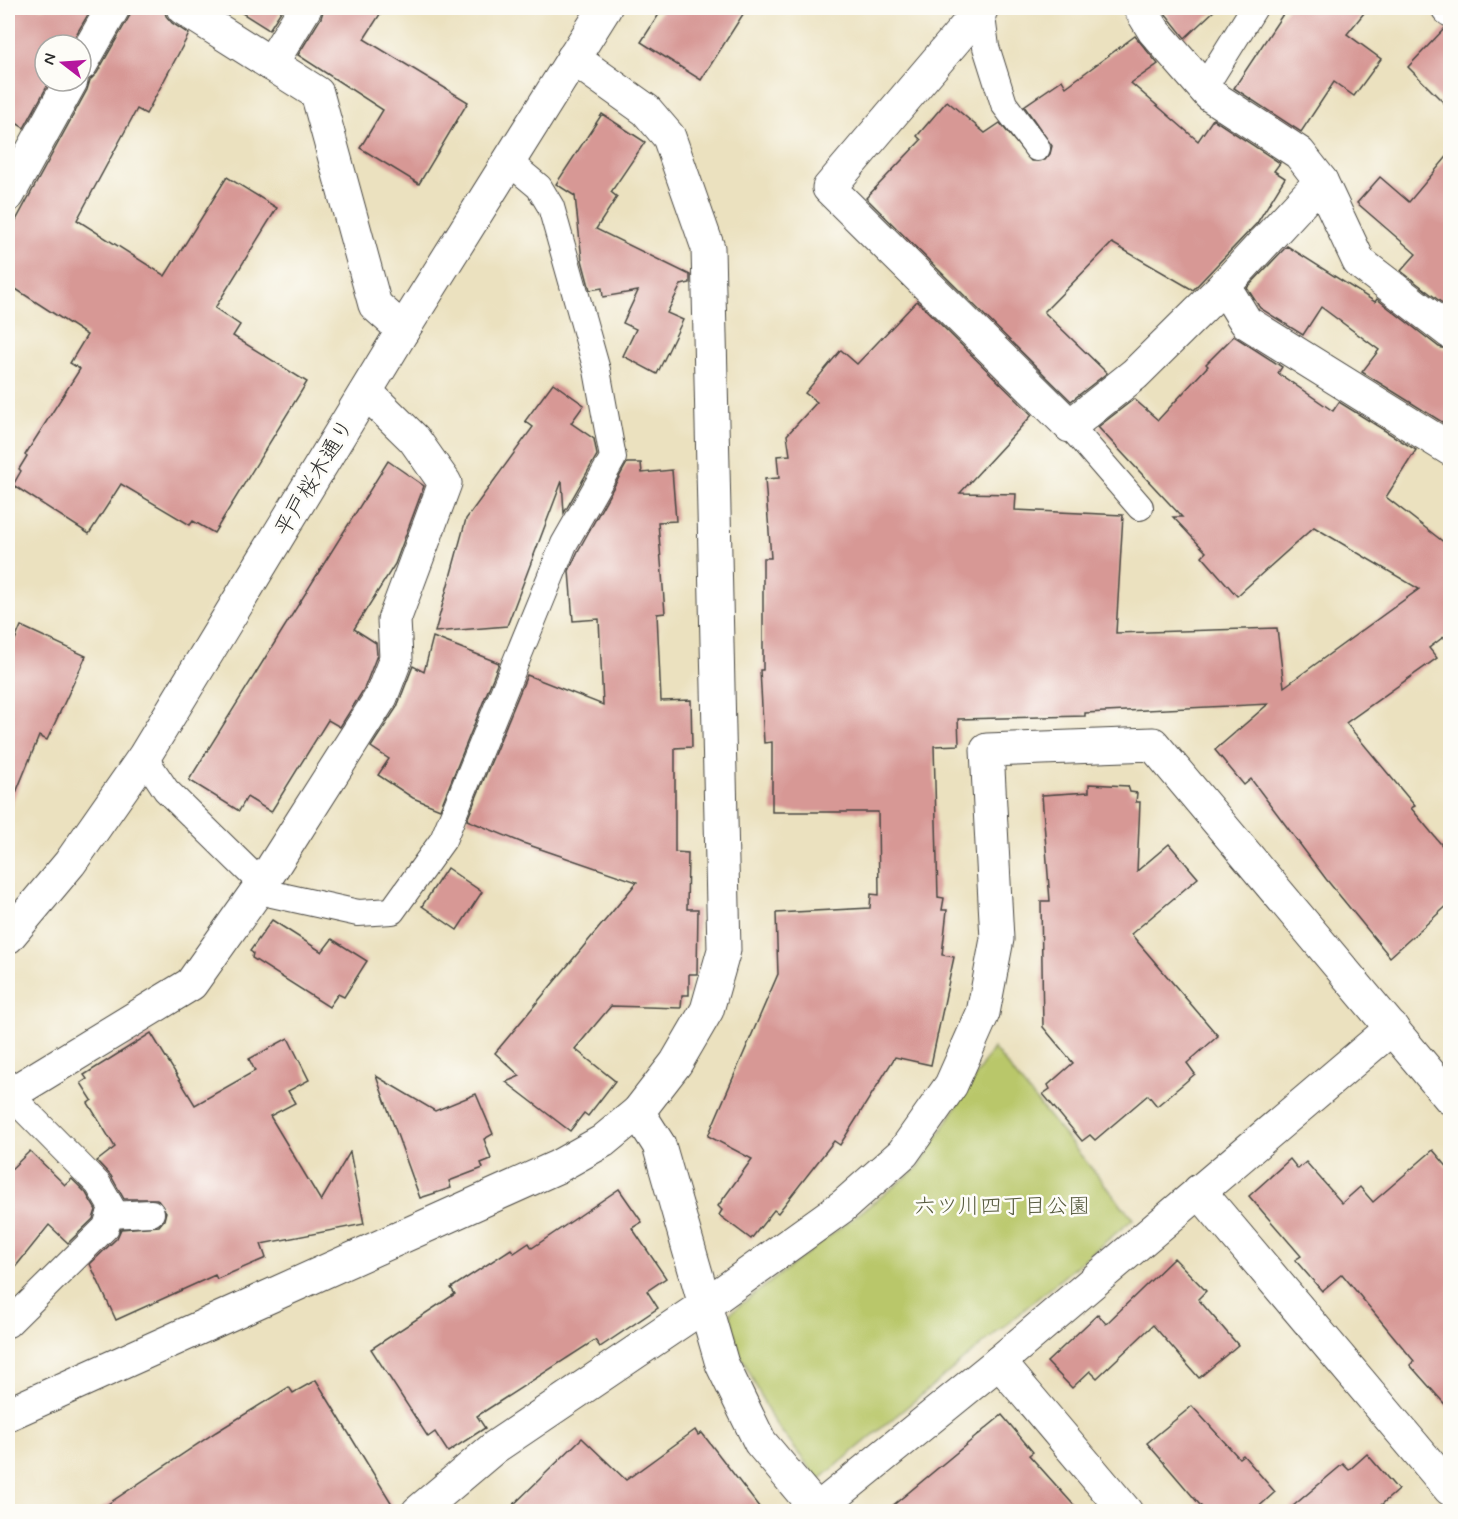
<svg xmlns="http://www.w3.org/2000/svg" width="1458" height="1519" font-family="Mynerve,'Klee One',sans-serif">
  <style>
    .green { fill: #b9c76a; stroke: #72794a; stroke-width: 1.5 }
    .building { fill: #d79895 }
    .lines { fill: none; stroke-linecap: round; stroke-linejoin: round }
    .lane-casing { stroke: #484641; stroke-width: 28 }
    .street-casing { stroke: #484641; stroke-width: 35 }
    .secondary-casing { stroke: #484641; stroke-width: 35 }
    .lane { stroke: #fff; stroke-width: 26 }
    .street { stroke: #fff; stroke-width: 33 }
    .secondary { stroke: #fff; stroke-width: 33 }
    .labels { text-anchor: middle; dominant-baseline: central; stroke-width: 5; stroke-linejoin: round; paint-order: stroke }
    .street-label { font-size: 22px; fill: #2b2b2b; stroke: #fdfcf7 }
    .park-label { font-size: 22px; fill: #565a3e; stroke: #fdfcf7 }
  </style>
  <rect width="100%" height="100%" fill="#fdfcf7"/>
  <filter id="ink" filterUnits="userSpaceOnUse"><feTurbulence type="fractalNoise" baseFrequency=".0167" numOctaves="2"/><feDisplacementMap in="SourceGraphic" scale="12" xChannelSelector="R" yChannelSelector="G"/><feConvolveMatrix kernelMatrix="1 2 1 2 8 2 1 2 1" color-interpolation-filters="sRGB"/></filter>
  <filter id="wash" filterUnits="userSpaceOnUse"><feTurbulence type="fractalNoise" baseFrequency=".008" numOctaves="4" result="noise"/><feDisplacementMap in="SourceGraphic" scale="24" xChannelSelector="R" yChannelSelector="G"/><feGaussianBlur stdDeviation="1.35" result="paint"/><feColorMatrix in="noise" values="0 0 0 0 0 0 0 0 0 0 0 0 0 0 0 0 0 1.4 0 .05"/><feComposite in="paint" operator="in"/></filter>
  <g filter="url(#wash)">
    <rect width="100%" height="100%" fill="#ebe1bf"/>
    <path class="green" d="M 993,1048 L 1133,1219 L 819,1480 L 772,1419 L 738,1349 L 730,1313 L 918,1168 Z"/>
    <g id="blocks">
      <g class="building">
        <path d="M 8,8 L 92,8 L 70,45 L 45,45 L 45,81 L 50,81 L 24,128 L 8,118 Z"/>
        <path d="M 132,8 L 164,8 L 166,16 L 172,23 L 189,34 L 146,114 L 137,109 L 77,220 L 165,276 L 227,177 L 277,208 L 215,308 L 240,325 L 233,336 L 307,382 L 214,533 L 193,521 L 190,525 L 121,484 L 89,534 L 13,485 L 21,471 L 19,469 L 27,456 L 25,455 L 80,369 L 70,363 L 87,335 L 8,284 L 8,235 L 87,90 L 90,80 L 97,73 L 129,17 Z"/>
        <path d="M 234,8 L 283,8 L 269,30 Z"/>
        <path d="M 324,8 L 384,8 L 364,39 L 468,102 L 419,184 L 360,148 L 383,110 L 298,55 L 321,18 Z"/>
        <path d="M 663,8 L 747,8 L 701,80 L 641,42 Z"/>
        <path d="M 1172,8 L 1217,8 L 1185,38 L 1165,13 Z"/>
        <path d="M 1287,8 L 1368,8 L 1347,34 L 1381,59 L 1354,96 L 1334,82 L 1301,132 L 1234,88 Z"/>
        <path d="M 1445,28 L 1450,28 L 1450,109 L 1408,67 Z"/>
        <path d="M 1135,36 L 1158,64 L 1131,83 L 1198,141 L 1213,119 L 1280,163 L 1274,171 L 1285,178 L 1257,223 L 1193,290 L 1112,243 L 1044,312 L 1107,373 L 1071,401 L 866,198 L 921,140 L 917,136 L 947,101 L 985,133 L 1000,123 L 1031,161 L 1045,160 L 1050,154 L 1052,146 L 1024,106 L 1062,80 L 1066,87 Z"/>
        <path d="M 602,114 L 645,142 L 611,192 L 617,197 L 596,229 L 690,275 L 690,283 L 681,285 L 667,313 L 683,320 L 657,374 L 623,356 L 636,329 L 623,323 L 638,291 L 603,297 L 602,288 L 590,290 L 582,260 L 575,196 L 556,184 Z"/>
        <path d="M 1450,153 L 1450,309 L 1401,271 L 1416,254 L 1357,203 L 1380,177 L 1409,202 Z"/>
        <path d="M 1287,246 L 1375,302 L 1377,299 L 1439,347 L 1450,350 L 1450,427 L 1362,372 L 1379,350 L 1321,307 L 1303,335 L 1260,308 L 1247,288 Z"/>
        <path d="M 917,301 L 1032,415 L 960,493 L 1016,494 L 1015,510 L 1123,515 L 1116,633 L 1277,628 L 1284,687 L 1419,589 L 1314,527 L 1237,596 L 1202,556 L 1206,552 L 1173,517 L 1182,517 L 1098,427 L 1134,399 L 1158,420 L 1208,366 L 1206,364 L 1234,336 L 1282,367 L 1278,373 L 1333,411 L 1339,402 L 1416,450 L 1386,497 L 1450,547 L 1450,632 L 1429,648 L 1437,658 L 1346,723 L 1415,806 L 1411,808 L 1450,855 L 1450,903 L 1390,957 L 1326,879 L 1251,779 L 1244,785 L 1215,750 L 1268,704 L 1085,713 L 1085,716 L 958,719 L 959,745 L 934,746 L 938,897 L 944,898 L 942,910 L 947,910 L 942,955 L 954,957 L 931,1065 L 895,1057 L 840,1145 L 834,1141 L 778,1213 L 774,1210 L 751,1239 L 719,1215 L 722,1210 L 718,1206 L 752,1159 L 708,1136 L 778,974 L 776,913 L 870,908 L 871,894 L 879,895 L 878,812 L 772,812 L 772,742 L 764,743 L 760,670 L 763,670 L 763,558 L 771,558 L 765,479 L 779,478 L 777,456 L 790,455 L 787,435 L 817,402 L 805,393 L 841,350 L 857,364 Z"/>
        <path d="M 553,383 L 584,405 L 571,423 L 594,439 L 597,455 L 564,513 L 562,481 L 507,626 L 435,632 L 466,519 L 533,427 L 525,421 Z"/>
        <path d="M 388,461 L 424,486 L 395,564 L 354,629 L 376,643 L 377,655 L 364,689 L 340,727 L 328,720 L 271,812 L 247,797 L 239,811 L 189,780 Z"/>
        <path d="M 627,463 L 641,463 L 642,473 L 672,470 L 676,521 L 658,522 L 665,613 L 657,614 L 661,701 L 691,700 L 692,747 L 675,748 L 675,852 L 688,853 L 687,909 L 698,909 L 697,974 L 689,974 L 689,995 L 682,995 L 681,1008 L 611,1006 L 575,1049 L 615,1081 L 588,1116 L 584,1113 L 570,1131 L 506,1082 L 520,1076 L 495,1053 L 637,882 L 523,843 L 467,820 L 527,675 L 603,705 L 599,619 L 573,621 L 569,571 L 578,551 Z"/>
        <path d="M 21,626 L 86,656 L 47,740 L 39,736 L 9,810 L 8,656 Z"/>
        <path d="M 433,637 L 499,663 L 440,809 L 413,798 L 378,775 L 389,759 L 371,747 L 397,707 L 413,666 L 424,672 Z"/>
        <path d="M 1089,784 L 1128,786 L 1130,792 L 1137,793 L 1136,802 L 1140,802 L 1137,871 L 1169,844 L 1198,878 L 1131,934 L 1218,1036 L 1187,1063 L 1195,1074 L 1157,1106 L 1148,1095 L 1095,1140 L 1090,1135 L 1082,1141 L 1043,1094 L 1050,1089 L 1048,1085 L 1073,1063 L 1043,1027 L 1041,901 L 1050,901 L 1042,795 L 1089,792 Z"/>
        <path d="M 447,868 L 482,892 L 457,930 L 422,906 Z"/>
        <path d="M 272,920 L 322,952 L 332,939 L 367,961 L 344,997 L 338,994 L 329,1007 L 252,958 L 253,953 L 250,951 Z"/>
        <path d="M 151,1033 L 195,1105 L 255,1071 L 249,1059 L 288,1038 L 309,1080 L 288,1091 L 295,1103 L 270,1116 L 321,1201 L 350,1152 L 364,1224 L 261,1244 L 266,1258 L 217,1279 L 215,1275 L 116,1320 L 90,1264 L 117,1238 L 121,1229 L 159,1226 L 164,1220 L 166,1212 L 157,1199 L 124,1199 L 111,1176 L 97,1161 L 115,1147 L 88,1103 L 92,1100 L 81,1083 L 87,1079 L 84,1075 Z"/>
        <path d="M 376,1076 L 435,1111 L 476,1094 L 493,1134 L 484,1139 L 491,1159 L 481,1163 L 483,1168 L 449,1181 L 451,1188 L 420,1198 Z"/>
        <path d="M 1433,1150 L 1450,1170 L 1450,1410 L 1410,1365 L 1414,1361 L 1342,1274 L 1322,1291 L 1295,1260 L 1301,1256 L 1249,1196 L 1290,1159 L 1298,1169 L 1306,1162 L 1342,1203 L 1360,1187 L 1373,1202 Z"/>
        <path d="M 30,1151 L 65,1185 L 72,1179 L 86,1193 L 96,1210 L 93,1219 L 68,1243 L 49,1225 L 8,1276 L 8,1172 Z"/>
        <path d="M 619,1189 L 642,1222 L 632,1228 L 666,1278 L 647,1291 L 658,1308 L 600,1347 L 595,1340 L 477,1416 L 485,1428 L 448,1452 L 435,1432 L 428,1437 L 371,1349 L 455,1294 L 451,1288 L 511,1249 L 514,1253 L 529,1243 L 532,1248 Z"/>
        <path d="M 1174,1258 L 1206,1291 L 1198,1299 L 1238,1345 L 1199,1378 L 1153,1325 L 1097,1378 L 1090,1371 L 1072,1388 L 1047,1362 L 1098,1314 L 1106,1324 Z"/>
        <path d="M 316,1380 L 397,1512 L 96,1512 L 216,1432 L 289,1387 L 293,1393 Z"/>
        <path d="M 1192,1406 L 1239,1458 L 1243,1455 L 1275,1492 L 1253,1512 L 1206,1512 L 1147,1443 Z"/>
        <path d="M 1002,1415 L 1033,1452 L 1029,1455 L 1080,1512 L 885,1512 Z"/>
        <path d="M 695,1430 L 698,1435 L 702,1433 L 763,1512 L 506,1512 L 582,1438 L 626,1480 Z"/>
        <path d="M 1367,1454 L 1398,1490 L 1373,1512 L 1286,1512 L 1343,1464 L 1349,1470 Z"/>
      </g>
    </g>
  </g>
  <g filter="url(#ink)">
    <use href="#blocks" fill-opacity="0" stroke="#484641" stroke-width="1.5"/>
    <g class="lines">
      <defs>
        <g id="lane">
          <path d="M 981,9 L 986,47 L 1004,104 L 1037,148"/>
          <path d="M 1204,88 L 1254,8"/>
          <path d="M 1070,426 L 1140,507"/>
          <path d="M 144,757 L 166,790 L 272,894 L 358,913 L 392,911 L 443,840 L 564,544 L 613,458 L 597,370 L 551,207 L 539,187 L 509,162"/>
          <path d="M 8,1093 L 98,1184 L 112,1208 L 106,1227 L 8,1324"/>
          <path d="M 110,1215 L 151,1213"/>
        </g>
        <g id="street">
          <path d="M 183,8 L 317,93 L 375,305 L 403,330"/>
          <path d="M 982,8 L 829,188 L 1070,426 L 1135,374 L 1224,286"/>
          <path d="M 1140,8 L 1154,31 L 1210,95 L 1299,153 L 1321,181 L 1359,262 L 1450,332"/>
          <path d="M 1448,8 L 1450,10"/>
          <path d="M 81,64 L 113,8"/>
          <path d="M 271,64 L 305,8"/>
          <path d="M 1321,181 L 1224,286 L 1246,322 L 1450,449"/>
          <path d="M 8,195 L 71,81"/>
          <path d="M 9,1095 L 191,984 L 262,884 L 381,697 L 396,658 L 394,620 L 445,483 L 414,439 L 367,393"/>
          <path d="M 638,1112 L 659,1145 L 722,1364 L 760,1442 L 819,1512"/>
          <path d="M 1199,1191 L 1450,1489"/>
          <path d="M 999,1362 L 1126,1512"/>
          <path d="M 8,1414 L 557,1167 L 603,1141 L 638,1112 L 676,1063 L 707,1010 L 724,950 L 708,248 L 669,137 L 646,110 L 573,58"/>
          <path d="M 817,1510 L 999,1362 L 1392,1028"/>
          <path d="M 418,1512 L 495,1447 L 705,1305 L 843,1206 L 903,1153 L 951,1085 L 983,1013 L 997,939 L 987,750 L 1153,744 L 1450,1098"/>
        </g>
        <path id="secondary" d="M 8,937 L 70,863 L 144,757 L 403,330 L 605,8"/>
      </defs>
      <use href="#lane" class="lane-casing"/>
      <use href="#street" class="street-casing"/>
      <use href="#secondary" class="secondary-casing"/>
      <use href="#lane" class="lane"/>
      <use href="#street" class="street"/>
      <use href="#secondary" class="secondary"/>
    </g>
  </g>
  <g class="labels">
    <g class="street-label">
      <text transform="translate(315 478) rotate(-59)">平戸桜木通り</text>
    </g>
    <g class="park-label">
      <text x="1002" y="1207">六ツ川四丁目公園</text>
    </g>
  </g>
  <rect width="1458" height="1519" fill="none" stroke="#fdfcf7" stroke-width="30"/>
  <g transform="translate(63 63) rotate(287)"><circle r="28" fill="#fdfcf7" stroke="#a9a8a5" stroke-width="1.5"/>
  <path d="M0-4.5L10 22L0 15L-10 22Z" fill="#b5179e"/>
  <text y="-9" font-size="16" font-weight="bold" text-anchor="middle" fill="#2b2b2b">N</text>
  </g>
</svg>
